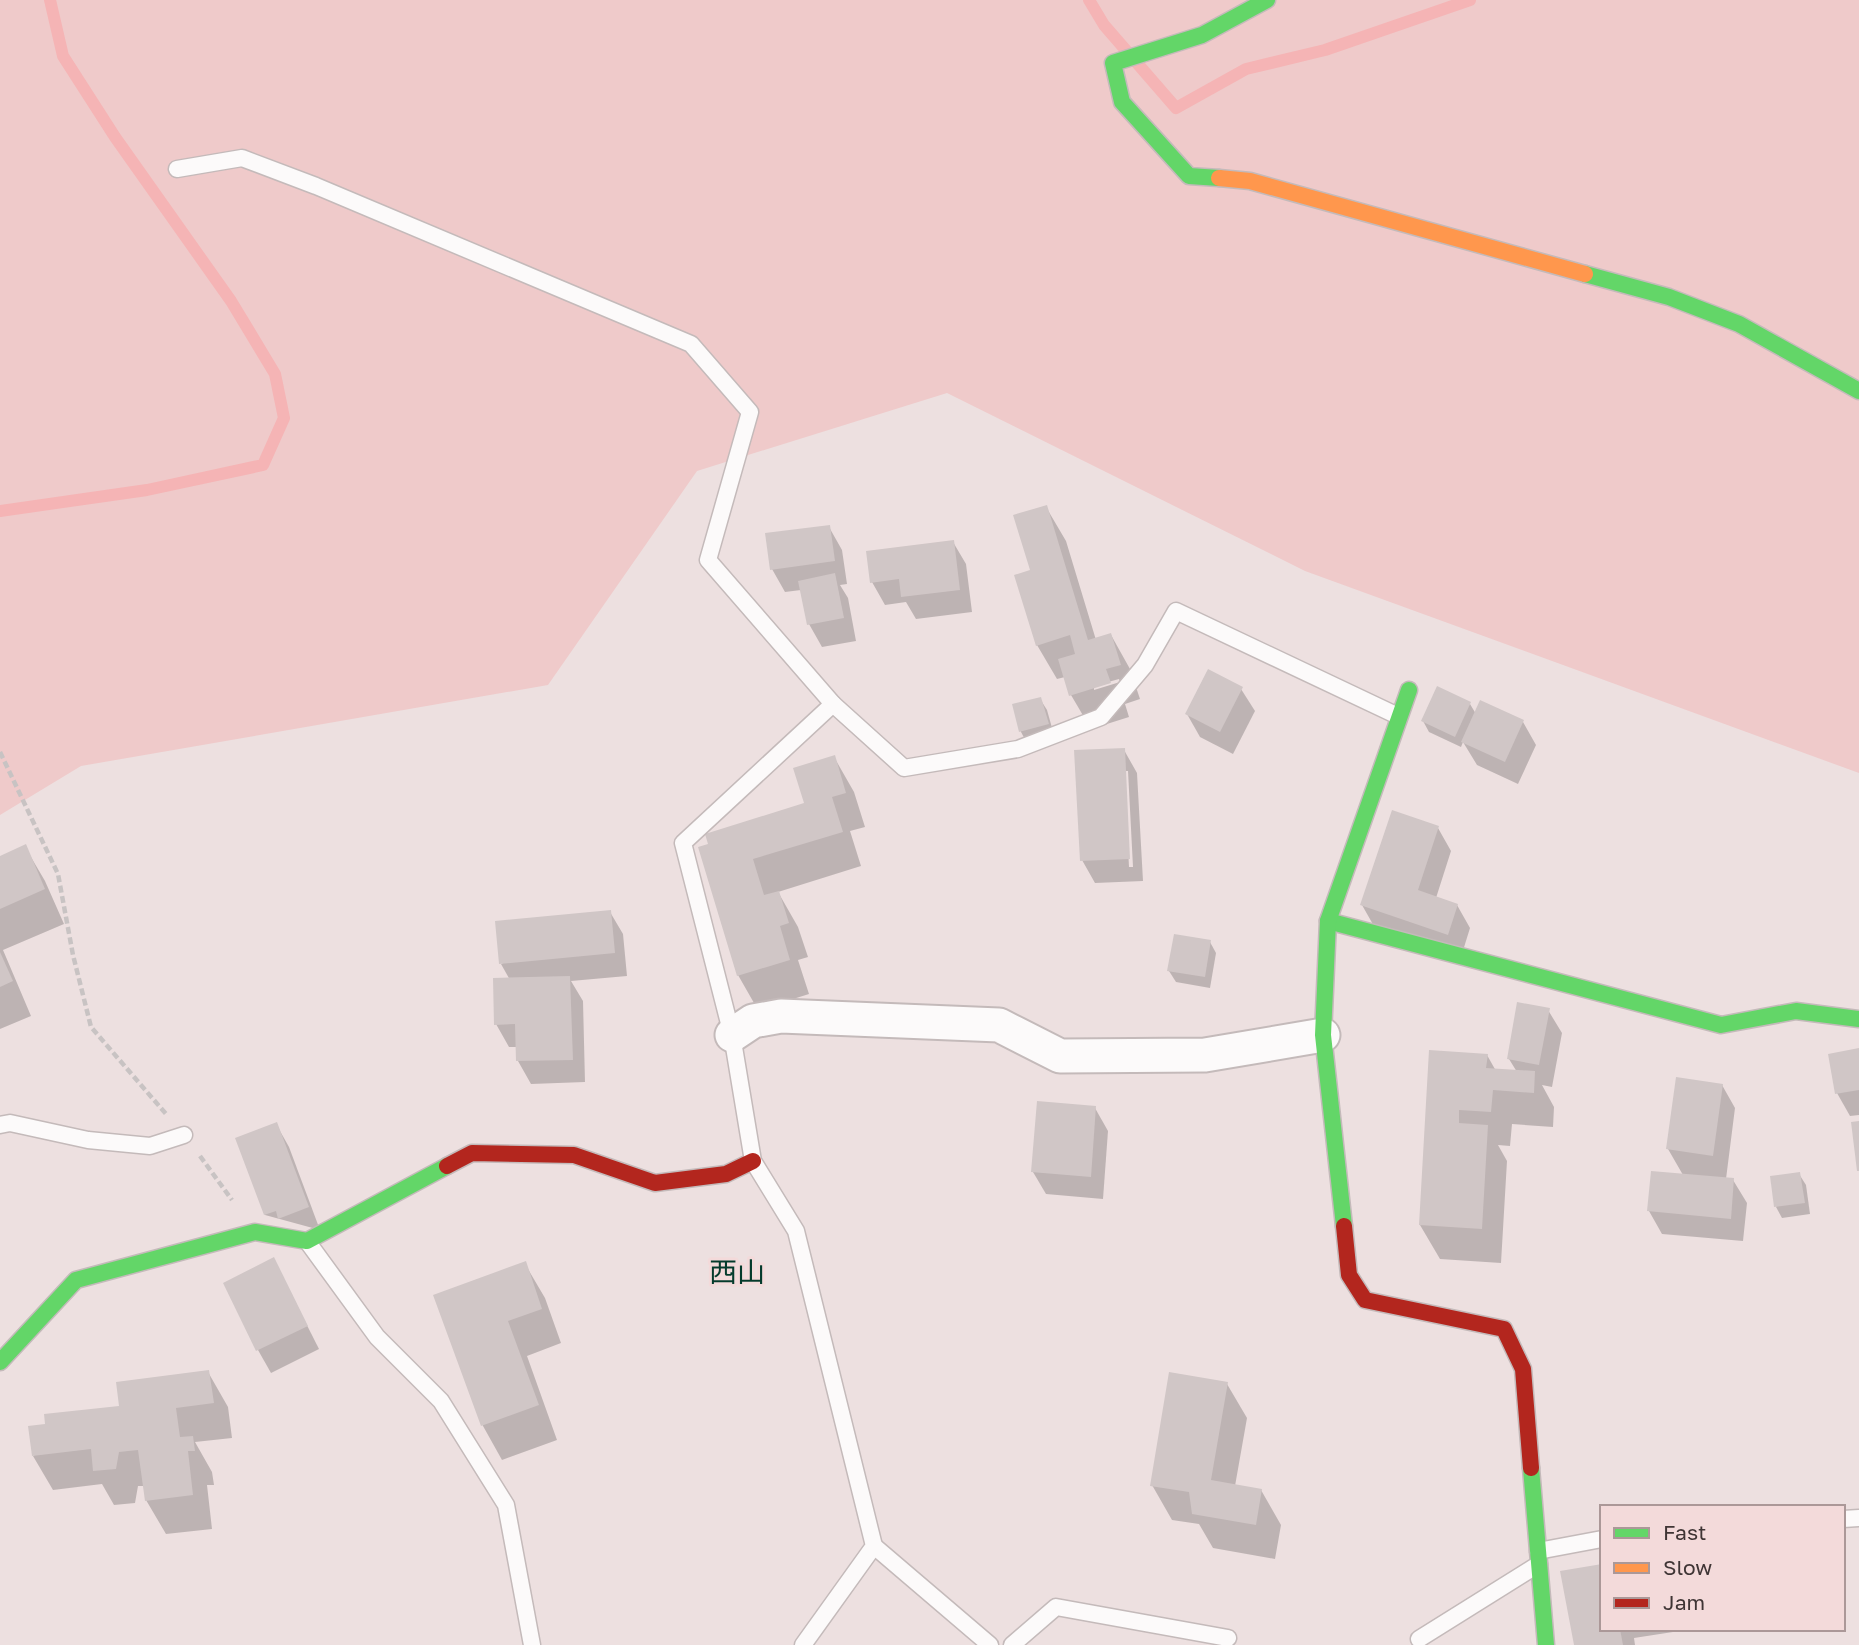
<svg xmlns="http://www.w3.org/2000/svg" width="1859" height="1645" font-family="'Golos Text','Noto Sans JP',sans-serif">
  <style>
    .green { fill: #efcaca }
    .shadow { fill: #0003; fill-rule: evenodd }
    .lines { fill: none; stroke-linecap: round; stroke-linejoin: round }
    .stream { stroke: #f5b4b5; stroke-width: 12 }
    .building { fill: #d0c6c6 }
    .lane-casing { stroke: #c4baba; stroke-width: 19 }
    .street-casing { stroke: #c4baba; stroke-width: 37 }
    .fast-casing { stroke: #c4baba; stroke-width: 19 }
    .slow-casing { stroke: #c4baba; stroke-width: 19 }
    .jam-casing { stroke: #c4baba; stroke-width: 19 }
    .path { stroke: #c8c3c3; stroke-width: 4.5; stroke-dasharray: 7 3.5; stroke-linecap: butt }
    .lane { stroke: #fcfafa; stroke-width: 16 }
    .street { stroke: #fcfafa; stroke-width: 33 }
    .fast { stroke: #63d668; stroke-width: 16 }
    .slow { stroke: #ff974d; stroke-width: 16 }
    .jam { stroke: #b3261e; stroke-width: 16 }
    .labels { text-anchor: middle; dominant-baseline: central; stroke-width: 6; stroke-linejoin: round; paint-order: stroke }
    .quarter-label { font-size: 28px; fill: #043b2c; stroke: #f3dada }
  </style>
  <rect width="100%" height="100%" fill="#ede0e0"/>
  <path class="green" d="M 0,0 L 1859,0 L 1859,773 L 1305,571 L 947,393 L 697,471 L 548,685 L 81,766 L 0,815 Z"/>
  <g class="shadow">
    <path d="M 1046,507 L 1066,541 L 1096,640 L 1111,635 L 1130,669 L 1140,699 L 1125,704 L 1129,717 L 1091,729 L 1071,695 L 1065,677 L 1057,679 L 1037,645 L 1032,571 ZM 1119,679 L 1120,682 L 1094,690 L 1094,686 Z"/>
    <path d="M 829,527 L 842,550 L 847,584 L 840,585 L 848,598 L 856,641 L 822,647 L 809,624 L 801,590 L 785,592 L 772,569 Z"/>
    <path d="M 953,542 L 966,564 L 972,612 L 916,619 L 906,602 L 885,605 L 872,582 Z"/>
    <path d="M 1241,689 L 1255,711 L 1233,754 L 1200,737 L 1187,714 Z"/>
    <path d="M 1040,699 L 1047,710 L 1054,735 L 1027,743 L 1021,732 L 1014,706 Z"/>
    <path d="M 1470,704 L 1476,714 L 1523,722 L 1536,745 L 1518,784 L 1477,765 L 1463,742 L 1461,747 L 1429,732 L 1423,721 Z"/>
    <path d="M 1124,750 L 1137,773 L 1143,881 L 1095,883 L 1082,860 ZM 1124,771 L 1128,771 L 1133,867 L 1129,867 Z"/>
    <path d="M 834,757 L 854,792 L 865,827 L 850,831 L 861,866 L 778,892 L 798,927 L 808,957 L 798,960 L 809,994 L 758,1010 L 738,975 L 700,848 L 806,804 Z"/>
    <path d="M 1438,828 L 1451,851 L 1436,898 L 1457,905 L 1470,928 L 1461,957 L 1375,928 L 1362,905 Z"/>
    <path d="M 25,847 L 45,881 L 64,924 L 3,950 L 31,1016 L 0,1029 L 0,858 Z"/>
    <path d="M 610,912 L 623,934 L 627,976 L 571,981 L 583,1001 L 585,1082 L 531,1084 L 518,1061 L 518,1047 L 509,1047 L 496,1024 L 510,980 L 501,964 Z"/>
    <path d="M 1210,942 L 1216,953 L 1210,988 L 1176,982 L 1169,971 Z"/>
    <path d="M 1548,1010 L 1562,1033 L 1552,1087 L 1542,1085 L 1554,1107 L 1553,1127 L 1512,1124 L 1510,1146 L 1498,1145 L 1507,1161 L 1501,1263 L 1440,1259 L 1420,1225 L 1430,1052 L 1487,1055 L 1496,1071 L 1517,1072 L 1509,1059 Z"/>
    <path d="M 1859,1050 L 1859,1115 L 1850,1116 L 1837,1093 Z"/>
    <path d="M 1722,1085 L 1735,1108 L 1726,1179 L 1733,1180 L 1747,1203 L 1743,1241 L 1662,1234 L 1649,1211 L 1683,1175 L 1668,1149 Z"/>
    <path d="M 1095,1108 L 1108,1131 L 1103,1199 L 1046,1194 L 1033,1172 Z"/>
    <path d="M 276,1124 L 289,1147 L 320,1230 L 265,1215 Z"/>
    <path d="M 1799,1174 L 1806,1185 L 1810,1214 L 1782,1218 L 1776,1207 Z"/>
    <path d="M 274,1260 L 319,1349 L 271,1373 L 258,1350 Z"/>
    <path d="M 525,1264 L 545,1298 L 561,1343 L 527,1356 L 557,1440 L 502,1460 L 483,1426 L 435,1296 Z"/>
    <path d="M 208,1372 L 228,1407 L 232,1438 L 195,1442 L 212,1472 L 214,1485 L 207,1485 L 212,1529 L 166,1534 L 146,1500 L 144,1486 L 138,1486 L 135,1503 L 114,1505 L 102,1484 L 53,1490 L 33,1456 L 121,1407 Z"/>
    <path d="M 1227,1384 L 1247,1418 L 1235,1486 L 1261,1490 L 1281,1525 L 1275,1559 L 1213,1548 L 1199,1524 L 1172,1520 L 1152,1485 Z"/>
    <path d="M 1602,1629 L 1673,1629 L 1673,1632 L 1634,1638 L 1635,1645 L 1575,1645 Z"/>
  </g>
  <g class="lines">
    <g class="stream">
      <path d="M 1089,0 L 1104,25 L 1176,108 L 1246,69 L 1325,50 L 1470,0"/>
      <path d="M 0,511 L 147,490 L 263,465 L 284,418 L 275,374 L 231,301 L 115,137 L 63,56 L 50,0"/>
    </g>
  </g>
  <g class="building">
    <path d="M 1047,505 L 1088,640 L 1111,633 L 1121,665 L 1106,669 L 1111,683 L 1069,696 L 1058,659 L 1075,654 L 1070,635 L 1036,646 L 1014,575 L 1030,570 L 1013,515 Z"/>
    <path d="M 830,525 L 835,561 L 770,570 L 765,533 Z"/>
    <path d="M 954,540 L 960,590 L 901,597 L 899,579 L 870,583 L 866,551 Z"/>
    <path d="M 835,573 L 844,618 L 807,625 L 798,581 Z"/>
    <path d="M 1208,669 L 1243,687 L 1220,732 L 1185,714 Z"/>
    <path d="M 1437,686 L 1471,702 L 1455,737 L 1421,721 Z"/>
    <path d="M 1041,697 L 1049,724 L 1019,732 L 1012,704 Z"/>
    <path d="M 1480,700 L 1524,720 L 1505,762 L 1461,742 Z"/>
    <path d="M 1125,748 L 1130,859 L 1080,861 L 1074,750 Z"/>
    <path d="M 835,755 L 846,793 L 832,797 L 843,832 L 753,859 L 764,895 L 779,891 L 789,923 L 780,926 L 790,960 L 737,976 L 698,847 L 708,844 L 705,834 L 804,803 L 793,768 Z"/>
    <path d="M 1392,810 L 1439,826 L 1418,890 L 1458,904 L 1448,935 L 1360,905 Z"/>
    <path d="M 26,844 L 45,889 L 0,909 L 0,856 Z"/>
    <path d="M 611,910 L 615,953 L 499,964 L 495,921 Z"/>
    <path d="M 1174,934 L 1211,940 L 1205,977 L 1167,971 Z"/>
    <path d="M 0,952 L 13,981 L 0,987 Z"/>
    <path d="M 570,976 L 573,1060 L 516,1061 L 515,1024 L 494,1025 L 493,978 Z"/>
    <path d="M 1517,1002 L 1550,1008 L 1539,1065 L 1507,1059 Z"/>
    <path d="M 1859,1048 L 1859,1090 L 1835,1094 L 1828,1054 Z"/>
    <path d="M 1429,1050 L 1488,1054 L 1486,1068 L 1535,1071 L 1534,1093 L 1493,1090 L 1491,1112 L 1459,1110 L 1459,1123 L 1488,1125 L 1482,1229 L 1419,1225 Z"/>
    <path d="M 1676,1077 L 1723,1084 L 1713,1156 L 1666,1149 Z"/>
    <path d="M 1037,1101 L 1096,1106 L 1091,1177 L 1031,1172 Z"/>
    <path d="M 1859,1121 L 1859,1171 L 1857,1171 L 1851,1122 Z"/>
    <path d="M 277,1122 L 309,1207 L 278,1219 L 276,1211 L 264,1215 L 235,1138 Z"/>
    <path d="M 1651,1171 L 1734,1178 L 1731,1219 L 1647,1211 Z"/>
    <path d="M 1800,1172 L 1805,1203 L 1774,1207 L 1770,1176 Z"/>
    <path d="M 274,1257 L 308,1326 L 256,1351 L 223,1283 Z"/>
    <path d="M 526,1261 L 542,1309 L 508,1321 L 539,1405 L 481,1426 L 433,1295 Z"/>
    <path d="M 209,1370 L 214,1403 L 176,1408 L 180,1437 L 193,1436 L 195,1451 L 188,1451 L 193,1495 L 145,1501 L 138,1450 L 119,1452 L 116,1469 L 93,1471 L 91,1449 L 32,1456 L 28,1426 L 45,1424 L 44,1414 L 119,1406 L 116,1382 Z"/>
    <path d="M 1169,1372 L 1228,1382 L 1211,1480 L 1262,1489 L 1256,1525 L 1192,1514 L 1189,1492 L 1150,1486 Z"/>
    <path d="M 1602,1564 L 1602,1629 L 1620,1629 L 1623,1645 L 1574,1645 L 1560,1571 Z"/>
  </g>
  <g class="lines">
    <defs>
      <g id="lane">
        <path d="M 177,169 L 242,158 L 316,186 L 691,344 L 750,412 L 708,560 L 833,704 L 683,843 L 732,1035 L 753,1161 L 796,1231 L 874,1546 L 803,1645"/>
        <path d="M 833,704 L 904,768 L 1018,749 L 1101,717 L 1145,665 L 1176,611 L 1398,716"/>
        <path d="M 0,1125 L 10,1123 L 88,1140 L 150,1146 L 184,1135"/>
        <path d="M 307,1241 L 377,1337 L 441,1401 L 506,1505 L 532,1645"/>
        <path d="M 1843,1519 L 1859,1518"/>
        <path d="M 874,1546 L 990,1645"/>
        <path d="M 1538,1551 L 1602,1539"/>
        <path d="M 1419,1639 L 1539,1564"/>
        <path d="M 1012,1645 L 1056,1607 L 1228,1638"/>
      </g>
      <path id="street" d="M 732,1035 L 753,1021 L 781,1016 L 999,1025 L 1060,1056 L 1205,1055 L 1323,1035"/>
      <g id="fast">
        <path d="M 1219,178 L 1189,176 L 1122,102 L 1113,63 L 1202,35 L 1267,0"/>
        <path d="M 1585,274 L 1669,297 L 1739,324 L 1859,391"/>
        <path d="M 1328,921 L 1721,1025 L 1796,1011 L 1859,1019"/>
        <path d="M 1344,1226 L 1323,1035 L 1328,921 L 1409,690"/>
        <path d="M 0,1362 L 76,1280 L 255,1232 L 307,1241 L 447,1166"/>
        <path d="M 1531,1468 L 1546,1645"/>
      </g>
      <path id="slow" d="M 1219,178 L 1250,181 L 1585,274"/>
      <g id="jam">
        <path d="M 447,1166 L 472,1153 L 574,1155 L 655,1183 L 726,1174 L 753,1161"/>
        <path d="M 1344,1226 L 1349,1275 L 1365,1300 L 1504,1329 L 1523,1369 L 1531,1468"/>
      </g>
    </defs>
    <use href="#lane" class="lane-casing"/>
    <use href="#street" class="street-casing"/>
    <use href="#fast" class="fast-casing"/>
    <use href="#slow" class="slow-casing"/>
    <use href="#jam" class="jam-casing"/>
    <g class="path">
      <path d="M 0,752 L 58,874 L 73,955 L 91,1027 L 166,1114"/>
      <path d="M 200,1156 L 232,1200"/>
    </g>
    <use href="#lane" class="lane"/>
    <use href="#street" class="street"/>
    <use href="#fast" class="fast"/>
    <use href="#slow" class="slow"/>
    <use href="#jam" class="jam"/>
  </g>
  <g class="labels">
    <g class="quarter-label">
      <text x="737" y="1271">西山</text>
    </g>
  </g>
  <rect x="1600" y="1505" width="245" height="126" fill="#f3dada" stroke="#ab9898" stroke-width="2"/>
  <rect x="1614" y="1528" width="35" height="10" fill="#63d668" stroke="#ab9898" stroke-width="2"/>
  <text x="1663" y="1540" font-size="21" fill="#3f3535">Fast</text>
  <rect x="1614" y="1563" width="35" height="10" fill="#ff974d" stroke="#ab9898" stroke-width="2"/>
  <text x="1663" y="1575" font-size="21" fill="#3f3535">Slow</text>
  <rect x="1614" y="1598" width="35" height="10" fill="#b3261e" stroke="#ab9898" stroke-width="2"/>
  <text x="1663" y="1610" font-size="21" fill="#3f3535">Jam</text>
</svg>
